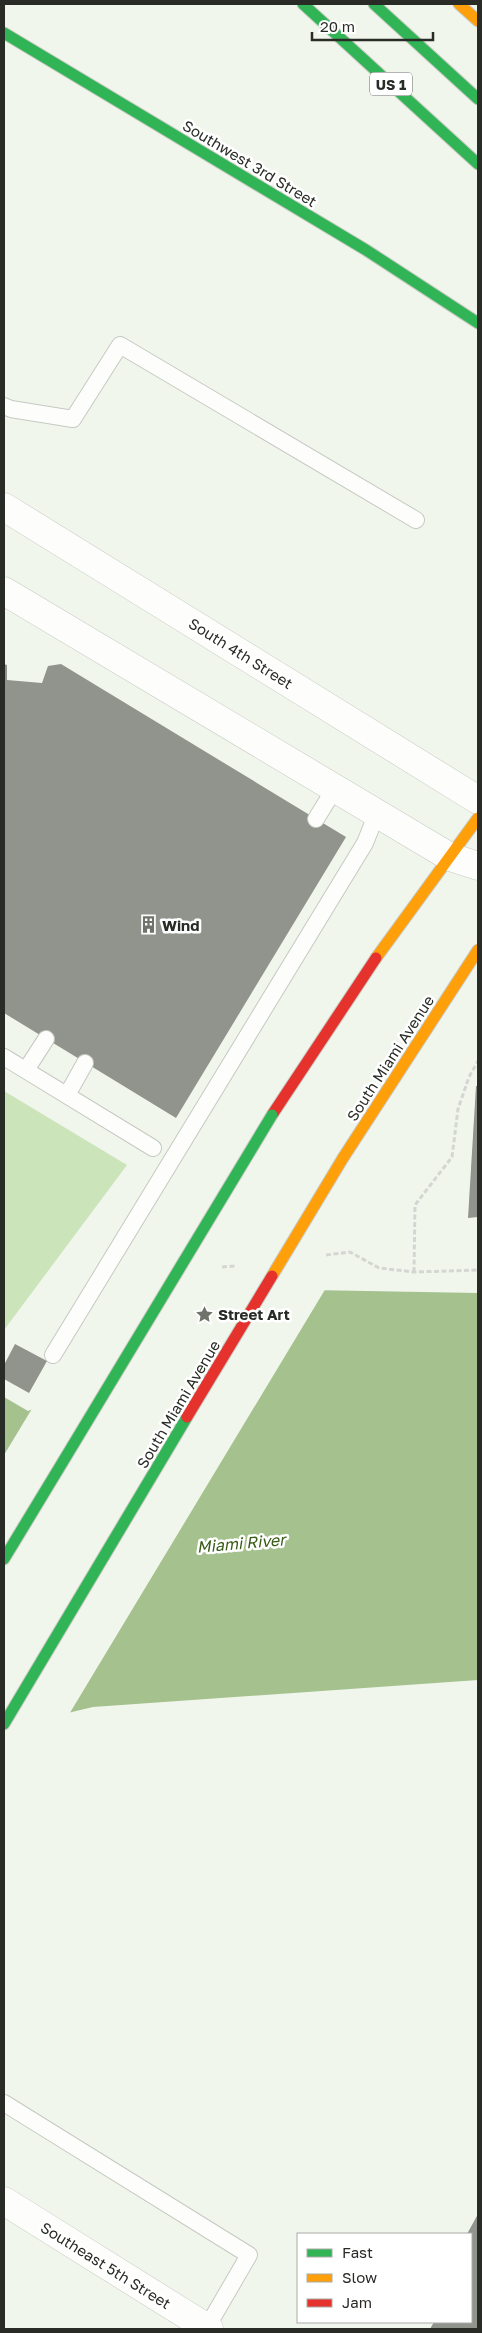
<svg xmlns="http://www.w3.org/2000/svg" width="482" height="2333" font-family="'Golos Text',sans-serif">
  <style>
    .green { fill: #cce4ba }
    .water { fill: #a4c18e }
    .pier { fill: #f1f6ec }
    .building { fill: #90948c }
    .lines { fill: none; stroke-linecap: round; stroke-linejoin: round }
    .lane-casing { stroke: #c6c9c2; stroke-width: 18 }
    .street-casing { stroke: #c6c9c2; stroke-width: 29 }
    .fast-casing { stroke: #c6c9c2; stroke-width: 13 }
    .slow-casing { stroke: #c6c9c2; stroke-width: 13 }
    .jam-casing { stroke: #c6c9c2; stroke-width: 13 }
    .path { stroke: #d4d6d3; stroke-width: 3; stroke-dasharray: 5 2.5; stroke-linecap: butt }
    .lane { stroke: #fdfefc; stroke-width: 16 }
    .street { stroke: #fdfefc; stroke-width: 28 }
    .fast { stroke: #30b455; stroke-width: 11 }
    .slow { stroke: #ff9f0a; stroke-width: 11 }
    .jam { stroke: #e5322d; stroke-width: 11 }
    .fast-bridge-casing { stroke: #c6c9c2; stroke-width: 13; stroke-linecap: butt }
    .slow-bridge-casing { stroke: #c6c9c2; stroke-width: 13; stroke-linecap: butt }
    .jam-bridge-casing { stroke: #c6c9c2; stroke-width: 13; stroke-linecap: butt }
    .fast-bridge { stroke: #30b455; stroke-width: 11 }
    .slow-bridge { stroke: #ff9f0a; stroke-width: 11 }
    .jam-bridge { stroke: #e5322d; stroke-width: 11 }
    .labels { text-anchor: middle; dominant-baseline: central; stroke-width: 5; stroke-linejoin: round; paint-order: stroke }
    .shield { fill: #fff; stroke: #696b67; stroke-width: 1 }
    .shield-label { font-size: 14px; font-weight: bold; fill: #292c26 }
    .street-label { font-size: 15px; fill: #292c26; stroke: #fff }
    .poi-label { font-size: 15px; font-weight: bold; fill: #292c26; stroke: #fff; text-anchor: start }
    .water-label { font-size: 16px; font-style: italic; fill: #385b15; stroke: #fff }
  </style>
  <rect width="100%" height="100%" fill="#f1f6ec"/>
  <path class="green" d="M 4,1091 L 127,1165 L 4,1330 Z"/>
  <path class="water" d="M 310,1290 L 478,1293 L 478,1680 L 93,1707 L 4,1728 L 4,1397 L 28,1411 L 178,1353 Z"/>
  <path class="pier" d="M 309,1288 L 326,1288 L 68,1716 L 4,1731 L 4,1455 L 33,1407 L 177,1350 Z"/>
  <g class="building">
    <path d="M 4,664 L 7,665 L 7,680 L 42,683 L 48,666 L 61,664 L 346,837 L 176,1118 L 4,1013 Z"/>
    <path d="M 476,1086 L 478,1086 L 478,1217 L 468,1218 Z"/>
    <path d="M 15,1344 L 47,1361 L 29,1393 L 4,1379 L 4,1365 Z"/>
    <path d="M 478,2214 L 478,2329 L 430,2329 L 434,2322 L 471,2322 L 471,2234 L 467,2234 Z"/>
  </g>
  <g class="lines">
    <defs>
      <g id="lane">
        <path d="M 4,406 L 11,409 L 73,419 L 120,345 L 416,520"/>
        <path d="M 316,819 L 335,788"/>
        <path d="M 4,1057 L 153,1148"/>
        <path d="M 26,1070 L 46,1039"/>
        <path d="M 67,1095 L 85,1063"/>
        <path d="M 53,1355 L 365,843 L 377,813"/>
        <path d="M 4,2103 L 249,2255 L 206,2329"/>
      </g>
      <g id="street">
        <path d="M 4,507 L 478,800"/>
        <path d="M 4,591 L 450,857 L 478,866"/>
        <path d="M 4,2201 L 209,2329"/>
      </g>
      <g id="fast">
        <path d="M 303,4 L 478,164"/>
        <path d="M 374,4 L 478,99"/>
        <path d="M 4,33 L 366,250 L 478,323"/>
        <path d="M 4,1559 L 73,1445"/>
        <path d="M 4,1724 L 187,1417"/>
      </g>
      <g id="slow">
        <path d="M 459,4 L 478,21"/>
        <path d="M 376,958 L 478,818"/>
        <path d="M 343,1158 L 478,950"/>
      </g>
      <path id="jam" d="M 272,1115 L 376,958"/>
    </defs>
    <use href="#lane" class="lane-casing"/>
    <use href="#street" class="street-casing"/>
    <use href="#fast" class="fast-casing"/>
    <use href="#slow" class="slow-casing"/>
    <use href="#jam" class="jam-casing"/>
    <g class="path">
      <path d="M 326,1255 L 350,1252 L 379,1268 L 414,1272 L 478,1270"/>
      <path d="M 222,1267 L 235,1266"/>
      <path d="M 414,1272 L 415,1205 L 452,1157 L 458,1109 L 469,1077 L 478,1061"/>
    </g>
    <use href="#lane" class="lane"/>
    <use href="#street" class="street"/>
    <use href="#fast" class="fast"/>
    <use href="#slow" class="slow"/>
    <use href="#jam" class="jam"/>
    <defs>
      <path id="fast-bridge" d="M 73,1445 L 272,1115"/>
      <path id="slow-bridge" d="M 272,1276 L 343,1158"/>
      <path id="jam-bridge" d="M 187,1417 L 272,1276"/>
    </defs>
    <use href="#fast-bridge" class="fast-bridge-casing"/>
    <use href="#slow-bridge" class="slow-bridge-casing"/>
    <use href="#jam-bridge" class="jam-bridge-casing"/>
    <use href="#fast-bridge" class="fast-bridge"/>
    <use href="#slow-bridge" class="slow-bridge"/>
    <use href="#jam-bridge" class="jam-bridge"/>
  </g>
  <defs>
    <symbol id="building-bare" viewBox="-9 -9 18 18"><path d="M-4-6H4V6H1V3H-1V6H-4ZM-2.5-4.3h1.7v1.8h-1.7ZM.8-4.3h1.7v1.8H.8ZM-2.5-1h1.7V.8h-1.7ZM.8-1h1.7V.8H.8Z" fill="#6f736b" stroke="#fff" stroke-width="2.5" paint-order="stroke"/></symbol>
    <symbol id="sight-bare" viewBox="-9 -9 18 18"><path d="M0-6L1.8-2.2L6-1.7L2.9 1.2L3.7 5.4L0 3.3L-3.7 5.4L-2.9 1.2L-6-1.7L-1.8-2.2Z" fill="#6f736b" stroke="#fff" stroke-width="2.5" paint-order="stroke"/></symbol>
  </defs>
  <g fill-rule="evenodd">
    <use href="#building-bare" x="136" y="912" width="25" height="25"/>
    <use href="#sight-bare" x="192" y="1302" width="25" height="25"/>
  </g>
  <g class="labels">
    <rect class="shield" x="370" y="72.5" width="42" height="23" rx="4"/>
    <g class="shield-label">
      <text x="391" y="84">US 1</text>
    </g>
    <g class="street-label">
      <text transform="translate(250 163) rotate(31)">Southwest 3rd Street</text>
      <text transform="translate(241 653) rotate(32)">South 4th Street</text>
      <text transform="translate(390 1058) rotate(-57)">South Miami Avenue</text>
      <text transform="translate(178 1404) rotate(-59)">South Miami Avenue</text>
      <text transform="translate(106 2265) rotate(32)">Southeast 5th Street</text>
    </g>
    <g class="poi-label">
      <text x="162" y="925">Wind</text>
      <text x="218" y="1314">Street Art</text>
    </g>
    <g class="water-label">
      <text transform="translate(241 1543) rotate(-5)">Miami River</text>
    </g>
  </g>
  <rect width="482" height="2333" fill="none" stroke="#292c26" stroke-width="10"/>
  <rect x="297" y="2233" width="175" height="90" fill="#ffffff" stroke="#a9aba8"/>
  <rect x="307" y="2249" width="25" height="8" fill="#30b455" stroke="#a9aba8"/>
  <text x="342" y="2258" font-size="15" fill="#292c26">Fast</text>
  <rect x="307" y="2274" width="25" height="8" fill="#ff9f0a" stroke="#a9aba8"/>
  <text x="342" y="2283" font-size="15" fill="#292c26">Slow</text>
  <rect x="307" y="2299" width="25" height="8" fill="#e5322d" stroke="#a9aba8"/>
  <text x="342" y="2308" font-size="15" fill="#292c26">Jam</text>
  <path d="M312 32v8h121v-8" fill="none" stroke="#292c26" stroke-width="2.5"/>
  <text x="320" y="32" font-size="15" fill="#292c26" stroke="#ffffff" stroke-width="4" paint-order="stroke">20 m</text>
</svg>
